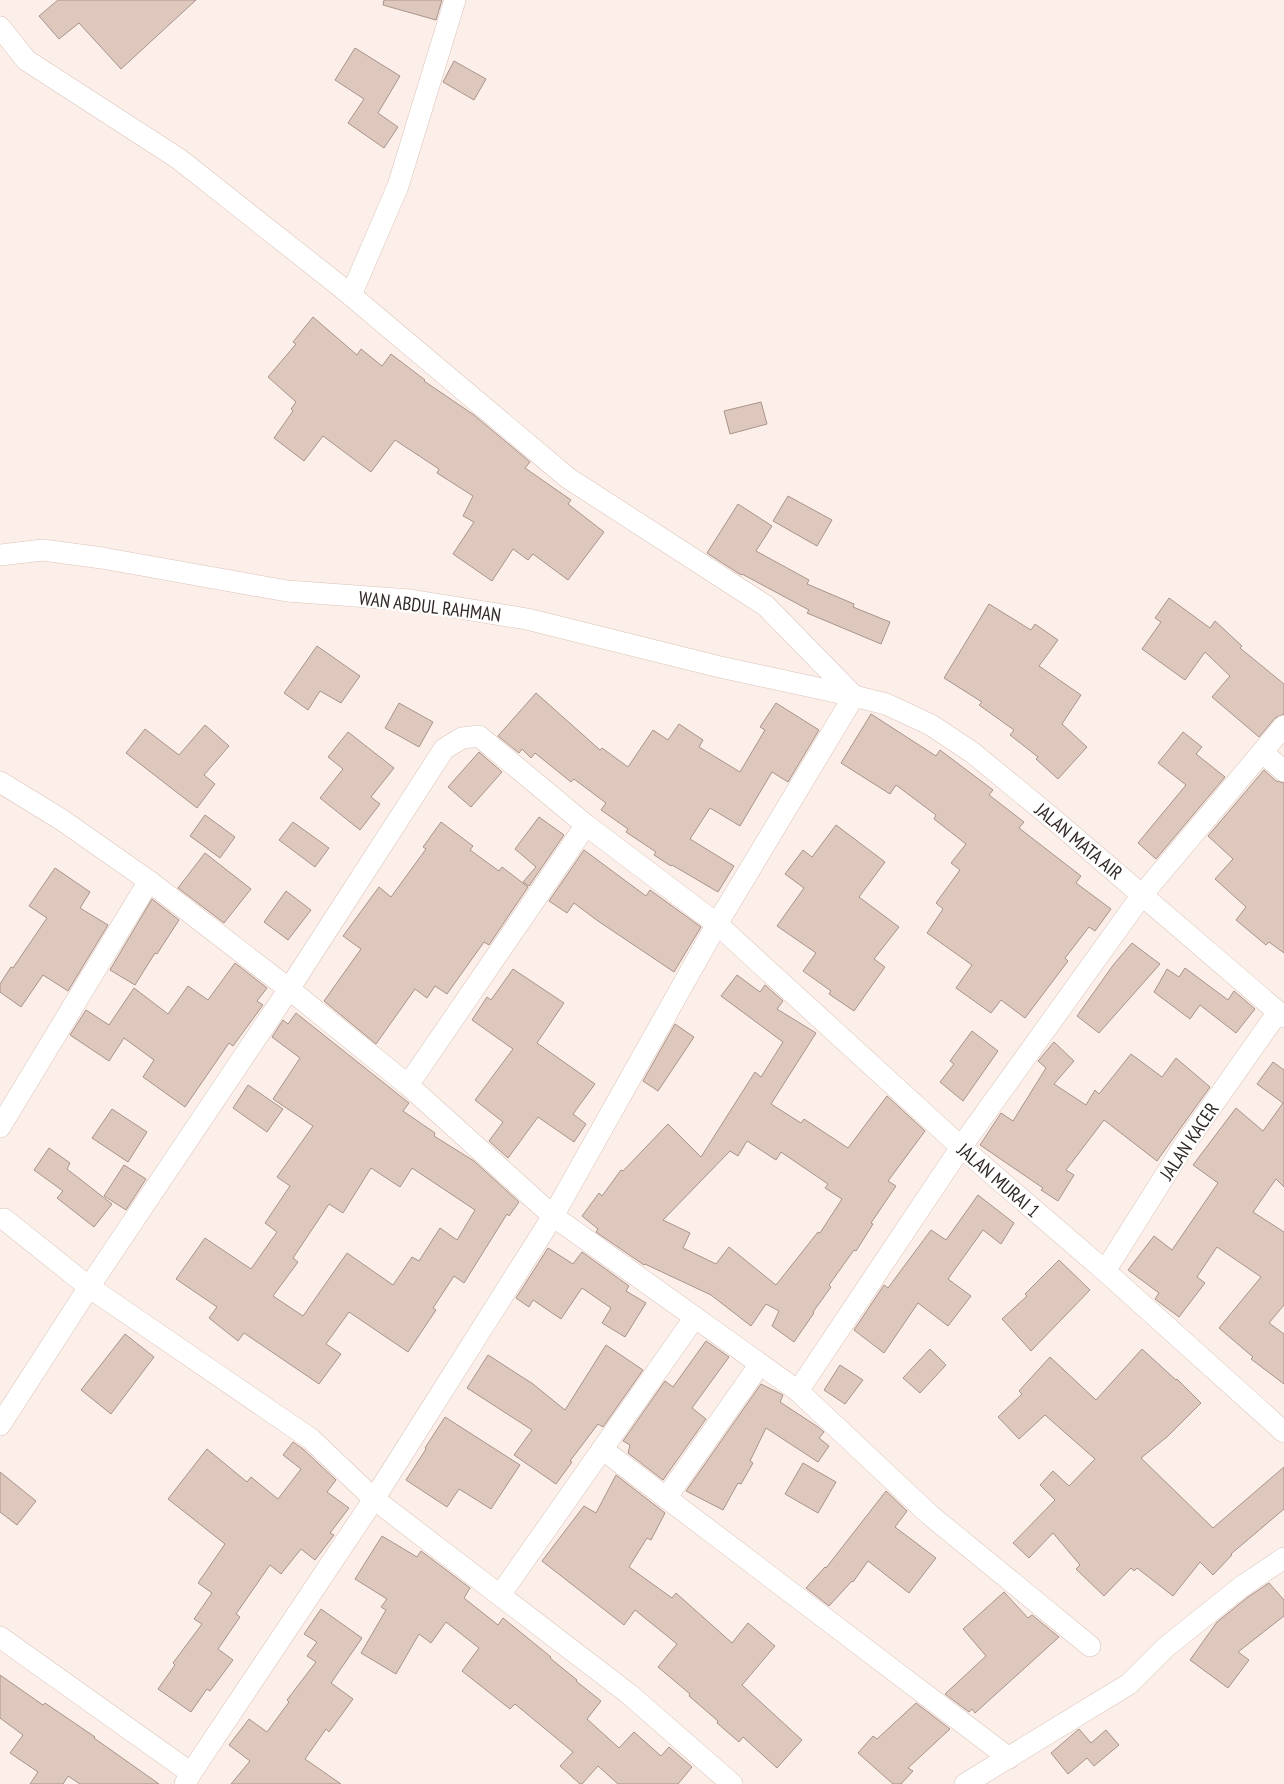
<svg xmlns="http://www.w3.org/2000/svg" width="1284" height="1784" font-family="'PT Sans Narrow',sans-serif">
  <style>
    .building { fill: #dec8be; stroke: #a9948b; fill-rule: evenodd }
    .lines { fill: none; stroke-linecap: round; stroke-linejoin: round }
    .minor-casing { stroke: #dac4ba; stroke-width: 22 }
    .minor { stroke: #fff; stroke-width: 21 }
    .labels { text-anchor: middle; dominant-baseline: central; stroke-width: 4.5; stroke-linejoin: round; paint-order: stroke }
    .street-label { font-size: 19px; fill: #322926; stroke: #fff }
  </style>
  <rect width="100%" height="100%" fill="#fceee8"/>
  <g class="building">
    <path d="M 58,0 L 196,0 L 121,69 L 79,23 L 59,39 L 39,16 Z"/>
    <path d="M 384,0 L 442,0 L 436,20 L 383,5 Z"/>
    <path d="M 355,48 L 400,76 L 378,113 L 398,127 L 384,148 L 348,123 L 364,99 L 335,80 Z"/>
    <path d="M 454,61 L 486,79 L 474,100 L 443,82 Z"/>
    <path d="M 313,317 L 357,355 L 361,349 L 382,366 L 391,354 L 425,380 L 424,381 L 474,415 L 530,462 L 525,468 L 571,500 L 568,504 L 604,532 L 568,580 L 533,554 L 528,560 L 513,549 L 492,581 L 453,554 L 474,522 L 463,516 L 473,496 L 437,473 L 439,469 L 395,440 L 371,472 L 323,436 L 304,461 L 274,438 L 293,411 L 291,409 L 296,402 L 268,377 L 296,344 L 293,342 Z"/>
    <path d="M 761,402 L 767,424 L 730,434 L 724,411 Z"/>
    <path d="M 788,496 L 832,520 L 817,546 L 773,521 Z"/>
    <path d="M 738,504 L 772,526 L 756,551 L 809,580 L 807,584 L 854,604 L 853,607 L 890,622 L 881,644 L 807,613 L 809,610 L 742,574 L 741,575 L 707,553 Z"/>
    <path d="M 1169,598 L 1210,628 L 1215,621 L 1242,646 L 1240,648 L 1284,684 L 1284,714 L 1275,718 L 1259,737 L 1212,697 L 1230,676 L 1205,652 L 1185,680 L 1142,649 L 1161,622 L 1155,618 Z"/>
    <path d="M 989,604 L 1031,630 L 1035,624 L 1058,640 L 1039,666 L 1081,695 L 1062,724 L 1087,747 L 1058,779 L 1036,759 L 1038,757 L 1010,735 L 1014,730 L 979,705 L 982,702 L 944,678 Z"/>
    <path d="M 317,646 L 360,676 L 341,703 L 320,691 L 308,710 L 284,693 Z"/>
    <path d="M 536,693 L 600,750 L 602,748 L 628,767 L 653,730 L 668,740 L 679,724 L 703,740 L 699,747 L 740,772 L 765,730 L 760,727 L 776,703 L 819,730 L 788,782 L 772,772 L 740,826 L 710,808 L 690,839 L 734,866 L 718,892 L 672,865 L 671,866 L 654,855 L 656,852 L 626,832 L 628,829 L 601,810 L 606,803 L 574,779 L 571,782 L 535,753 L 531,758 L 522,749 L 519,753 L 498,736 Z"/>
    <path d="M 399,703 L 433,722 L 419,747 L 385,728 Z"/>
    <path d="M 871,714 L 936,756 L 940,750 L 993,790 L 989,795 L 1024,822 L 1019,828 L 1081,876 L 1076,883 L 1111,909 L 1095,931 L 1089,927 L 1065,958 L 1068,961 L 1025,1018 L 1001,1000 L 991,1013 L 956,988 L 972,965 L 927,933 L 943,909 L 936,903 L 960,870 L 951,863 L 966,844 L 934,819 L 936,815 L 896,785 L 890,794 L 841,763 Z"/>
    <path d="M 205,725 L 229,746 L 204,775 L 215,784 L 197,808 L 126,753 L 145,729 L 179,755 Z"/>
    <path d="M 348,732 L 394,768 L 371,797 L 380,804 L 360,830 L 320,798 L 343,769 L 328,757 Z"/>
    <path d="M 1183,732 L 1202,747 L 1196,754 L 1225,777 L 1156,859 L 1138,843 L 1186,785 L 1158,763 Z"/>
    <path d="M 479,752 L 502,772 L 471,807 L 448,787 Z"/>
    <path d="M 1264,770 L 1276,781 L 1284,783 L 1284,953 L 1269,942 L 1266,945 L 1236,920 L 1246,907 L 1215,879 L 1233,859 L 1208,836 Z"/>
    <path d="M 205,815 L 235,837 L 220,858 L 190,836 Z"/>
    <path d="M 539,817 L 564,835 L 529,886 L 523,882 L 536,867 L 515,849 Z"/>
    <path d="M 293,822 L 329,848 L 315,867 L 279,840 Z"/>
    <path d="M 441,822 L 473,846 L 470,850 L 499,871 L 502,867 L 528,887 L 489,945 L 484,942 L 447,994 L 435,986 L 427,998 L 415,989 L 376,1044 L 324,1001 L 361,949 L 343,936 L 379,887 L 391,897 L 426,849 L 423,847 Z"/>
    <path d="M 836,825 L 885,862 L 859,897 L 899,927 L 874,959 L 885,967 L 854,1011 L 829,994 L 831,991 L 803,971 L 816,953 L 777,926 L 804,888 L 785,874 L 803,850 L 812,857 Z"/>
    <path d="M 584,850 L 646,896 L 650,890 L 701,927 L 674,972 L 598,921 L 574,903 L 567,913 L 549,901 Z"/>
    <path d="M 205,853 L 251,889 L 224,923 L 178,888 Z"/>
    <path d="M 55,868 L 90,892 L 80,908 L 108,925 L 68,991 L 43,975 L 21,1007 L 0,992 L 0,984 L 11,967 L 13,968 L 47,918 L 29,906 Z"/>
    <path d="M 286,891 L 311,910 L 288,940 L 264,922 Z"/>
    <path d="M 152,899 L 179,920 L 157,954 L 155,953 L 135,985 L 110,970 Z"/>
    <path d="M 1132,943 L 1160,964 L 1099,1033 L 1077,1016 L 1114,964 Z"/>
    <path d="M 235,963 L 267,988 L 257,1001 L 263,1005 L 233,1046 L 229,1043 L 185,1107 L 143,1077 L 154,1060 L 124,1038 L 109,1061 L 70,1035 L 86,1010 L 109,1025 L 134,988 L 168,1014 L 188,986 L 208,1000 Z"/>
    <path d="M 1185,968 L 1228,1000 L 1234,991 L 1255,1009 L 1236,1033 L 1200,1005 L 1190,1019 L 1154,992 L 1167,969 L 1179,977 Z"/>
    <path d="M 513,969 L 564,1003 L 537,1043 L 595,1084 L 573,1114 L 586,1124 L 574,1142 L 538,1117 L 508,1158 L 489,1141 L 503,1122 L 475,1100 L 513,1049 L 472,1020 L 487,997 L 491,1000 Z"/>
    <path d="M 737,975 L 760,992 L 765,985 L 783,1001 L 777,1009 L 816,1033 L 771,1104 L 801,1123 L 804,1119 L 848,1148 L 887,1096 L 925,1131 L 888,1181 L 896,1186 L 871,1223 L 873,1224 L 856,1251 L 854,1250 L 829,1285 L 831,1287 L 813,1312 L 814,1313 L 794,1342 L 772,1326 L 779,1311 L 766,1304 L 751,1326 L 711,1295 L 645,1264 L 644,1265 L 596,1232 L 598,1229 L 582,1216 L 599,1193 L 602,1196 L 621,1170 L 623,1171 L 668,1124 L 701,1157 L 755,1072 L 761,1077 L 783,1042 L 721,996 ZM 747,1141 L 776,1160 L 781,1152 L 828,1184 L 825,1188 L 842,1199 L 820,1233 L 818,1232 L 776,1285 L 729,1247 L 716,1264 L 683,1248 L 690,1233 L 663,1220 L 730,1151 L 738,1156 Z"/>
    <path d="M 296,1013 L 409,1103 L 403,1111 L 435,1133 L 434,1136 L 474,1161 L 519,1202 L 509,1216 L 507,1214 L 464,1283 L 454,1276 L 433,1308 L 436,1310 L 408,1352 L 349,1312 L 326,1344 L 341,1354 L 319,1384 L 244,1333 L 238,1341 L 209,1318 L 217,1307 L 176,1279 L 205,1238 L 251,1269 L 277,1232 L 265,1223 L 290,1186 L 277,1177 L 313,1126 L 273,1099 L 300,1058 L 272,1037 L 283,1020 L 288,1024 ZM 371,1168 L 400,1187 L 412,1168 L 475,1210 L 457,1240 L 440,1228 L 419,1261 L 412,1257 L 393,1285 L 347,1253 L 303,1316 L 273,1296 L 298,1262 L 293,1258 L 329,1204 L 343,1213 Z"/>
    <path d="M 675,1024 L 694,1037 L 658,1091 L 643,1081 Z"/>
    <path d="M 972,1031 L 998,1051 L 963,1101 L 940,1082 L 954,1064 L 950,1061 Z"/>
    <path d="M 1054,1042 L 1074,1061 L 1054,1084 L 1086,1105 L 1095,1090 L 1099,1094 L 1131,1054 L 1162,1077 L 1176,1058 L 1210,1087 L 1157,1161 L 1104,1120 L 1066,1170 L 1074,1175 L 1058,1201 L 1041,1190 L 1043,1188 L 980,1145 L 1001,1113 L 1013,1121 L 1046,1068 L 1038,1061 Z"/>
    <path d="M 1273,1062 L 1284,1070 L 1284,1187 L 1276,1179 L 1253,1212 L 1284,1232 L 1284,1305 L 1269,1323 L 1284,1334 L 1284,1384 L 1251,1359 L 1253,1357 L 1219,1328 L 1261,1277 L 1217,1247 L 1197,1277 L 1205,1283 L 1179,1317 L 1155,1299 L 1159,1293 L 1128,1270 L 1154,1236 L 1172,1250 L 1218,1183 L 1193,1165 L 1236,1108 L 1263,1131 L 1283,1103 L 1257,1084 Z"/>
    <path d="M 248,1085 L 283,1109 L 267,1132 L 233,1108 Z"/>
    <path d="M 112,1109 L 147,1132 L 128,1162 L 92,1138 Z"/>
    <path d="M 49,1148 L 70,1163 L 67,1169 L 112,1204 L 94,1227 L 57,1198 L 63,1191 L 34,1170 Z"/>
    <path d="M 124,1165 L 146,1179 L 126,1210 L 104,1196 Z"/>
    <path d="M 978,1195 L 1014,1223 L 1001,1244 L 983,1230 L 948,1279 L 971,1296 L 948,1326 L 918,1303 L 884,1353 L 854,1330 L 884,1285 L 888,1288 L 931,1230 L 946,1240 Z"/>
    <path d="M 548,1248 L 573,1264 L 582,1252 L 629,1286 L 626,1291 L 646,1303 L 625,1337 L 602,1323 L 611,1308 L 582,1288 L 561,1319 L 533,1300 L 529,1307 L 516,1298 Z"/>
    <path d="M 1059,1260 L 1090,1290 L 1031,1351 L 1002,1319 L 1027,1296 L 1025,1294 Z"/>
    <path d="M 125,1334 L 154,1357 L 111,1414 L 81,1390 Z"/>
    <path d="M 706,1341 L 729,1357 L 692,1408 L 706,1419 L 663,1480 L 628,1453 L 630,1445 L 623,1441 L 665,1381 L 673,1387 Z"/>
    <path d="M 606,1345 L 643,1370 L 603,1427 L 598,1424 L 570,1461 L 572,1462 L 556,1484 L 514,1455 L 532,1430 L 467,1388 L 488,1355 L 533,1384 L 565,1410 Z"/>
    <path d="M 930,1349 L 946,1365 L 920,1393 L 903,1378 Z"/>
    <path d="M 1142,1349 L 1176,1380 L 1177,1379 L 1201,1403 L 1168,1436 L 1141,1458 L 1213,1528 L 1284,1467 L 1284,1509 L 1231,1554 L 1232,1555 L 1213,1575 L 1200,1562 L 1173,1596 L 1137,1568 L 1134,1571 L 1131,1568 L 1104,1596 L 1076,1569 L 1080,1565 L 1053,1533 L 1029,1558 L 1013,1543 L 1055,1500 L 1040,1485 L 1053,1471 L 1069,1486 L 1095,1459 L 1045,1415 L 1019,1439 L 998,1417 L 1022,1394 L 1019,1391 L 1050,1357 L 1096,1400 Z"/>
    <path d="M 840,1365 L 863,1380 L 845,1404 L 824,1390 Z"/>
    <path d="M 761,1384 L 783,1395 L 780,1402 L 818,1427 L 824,1432 L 819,1438 L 829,1446 L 818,1462 L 766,1428 L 750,1461 L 753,1463 L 741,1484 L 738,1483 L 723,1510 L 686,1491 Z"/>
    <path d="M 445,1417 L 520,1465 L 491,1509 L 459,1489 L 447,1507 L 406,1480 L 426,1449 L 425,1448 Z"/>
    <path d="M 293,1442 L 303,1449 L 336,1480 L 327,1492 L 349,1508 L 330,1533 L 334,1535 L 315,1560 L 301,1549 L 281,1574 L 270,1565 L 236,1614 L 240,1617 L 218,1649 L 233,1660 L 210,1691 L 207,1689 L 191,1712 L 158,1689 L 175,1665 L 173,1663 L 202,1624 L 194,1619 L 212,1593 L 198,1583 L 225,1544 L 168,1499 L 207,1449 L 247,1482 L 251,1477 L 278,1499 L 301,1469 L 283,1455 Z"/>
    <path d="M 803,1463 L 836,1482 L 818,1513 L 785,1494 Z"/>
    <path d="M 0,1472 L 36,1501 L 17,1525 L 0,1512 Z"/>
    <path d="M 616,1475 L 665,1513 L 651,1540 L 647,1538 L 629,1567 L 672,1598 L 676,1593 L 732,1643 L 748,1623 L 775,1646 L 742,1685 L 802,1740 L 777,1768 L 743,1737 L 739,1742 L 717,1723 L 718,1721 L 689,1696 L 690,1694 L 658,1667 L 677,1644 L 635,1610 L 624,1625 L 542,1561 L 584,1506 L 596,1513 Z"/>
    <path d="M 886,1491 L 907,1511 L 895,1527 L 936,1558 L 909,1593 L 868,1561 L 853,1582 L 852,1581 L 829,1606 L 806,1588 L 825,1567 L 826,1568 Z"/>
    <path d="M 382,1536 L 417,1557 L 421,1551 L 470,1588 L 464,1598 L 498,1625 L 503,1618 L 551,1657 L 550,1658 L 577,1680 L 576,1681 L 601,1701 L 587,1719 L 619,1748 L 634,1732 L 661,1756 L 669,1747 L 692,1767 L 678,1784 L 618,1784 L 598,1766 L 582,1784 L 580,1784 L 560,1766 L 573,1752 L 515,1704 L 510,1709 L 462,1671 L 479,1648 L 446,1622 L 431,1643 L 419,1634 L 396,1674 L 361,1653 L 386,1610 L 381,1607 L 387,1599 L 355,1579 Z"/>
    <path d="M 1269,1583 L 1284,1600 L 1284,1616 L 1238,1652 L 1249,1660 L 1228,1688 L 1190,1660 L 1217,1622 L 1248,1597 Z"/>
    <path d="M 1004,1592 L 1028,1618 L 1032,1615 L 1059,1637 L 975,1713 L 972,1709 L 969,1712 L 945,1694 L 986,1656 L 963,1629 Z"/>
    <path d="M 321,1609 L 362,1638 L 331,1683 L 353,1699 L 329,1732 L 326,1729 L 305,1759 L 341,1784 L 231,1784 L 250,1761 L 229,1745 L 249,1719 L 267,1732 L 289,1702 L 287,1700 L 316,1662 L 307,1656 L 317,1642 L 304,1634 Z"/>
    <path d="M 0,1675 L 43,1705 L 45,1703 L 95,1737 L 94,1738 L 159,1784 L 80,1784 L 68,1776 L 63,1784 L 30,1784 L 38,1772 L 10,1753 L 23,1735 L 0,1718 Z"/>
    <path d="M 916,1703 L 950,1729 L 908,1768 L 913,1771 L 901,1784 L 893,1784 L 858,1753 L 873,1736 L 877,1739 Z"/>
    <path d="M 1079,1729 L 1091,1743 L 1106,1730 L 1119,1745 L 1094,1766 L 1087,1758 L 1068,1774 L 1051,1753 Z"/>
  </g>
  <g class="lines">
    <defs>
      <g id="minor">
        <path d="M 0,27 L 26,60 L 179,159 L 341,287 L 568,478 L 766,606 L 854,696"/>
        <path d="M 351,295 L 398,186 L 455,0"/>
        <path d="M 0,555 L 43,550 L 102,558 L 287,591 L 410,600 L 527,619 L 720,667 L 854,696 L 886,704 L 931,725 L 973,753 L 1058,823 L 1284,1017"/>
        <path d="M 1263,753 L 1284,771"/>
        <path d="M 0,782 L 62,820 L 149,881 L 289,989 L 408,1085 L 553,1216 L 798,1391 L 930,1515 L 1090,1646"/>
        <path d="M 408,1085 L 586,825"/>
        <path d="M 0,1127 L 149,881"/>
        <path d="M 4,1219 L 89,1287 L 311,1439 L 374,1499 L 629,1694 L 732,1784"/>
        <path d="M 1105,1271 L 1183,1147 L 1278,1012"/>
        <path d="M 798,1391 L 961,1147 L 1142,895 L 1284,726"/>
        <path d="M 0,1425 L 89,1287 L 289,989 L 444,749 L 462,738 L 479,736 L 586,825 L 717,924 L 961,1147 L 1105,1271 L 1284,1432"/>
        <path d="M 602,1449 L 1009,1758"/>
        <path d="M 666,1498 L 760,1364"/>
        <path d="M 500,1595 L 695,1317"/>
        <path d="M 0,1637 L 191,1773"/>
        <path d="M 185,1784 L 191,1773 L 374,1499 L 553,1216 L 717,924 L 854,696"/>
        <path d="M 965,1784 L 1129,1684 L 1166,1647 L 1241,1587 L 1284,1558"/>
      </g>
    </defs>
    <use href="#minor" class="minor-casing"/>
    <use href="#minor" class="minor"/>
  </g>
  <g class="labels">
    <g class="street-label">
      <text transform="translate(430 606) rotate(7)">WAN ABDUL RAHMAN</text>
      <text transform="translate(1079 841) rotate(40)">JALAN MATA AIR</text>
      <text transform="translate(1189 1141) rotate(-56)">JALAN KACER</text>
      <text transform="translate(999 1180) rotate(41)">JALAN MURAI 1</text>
    </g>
  </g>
</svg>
